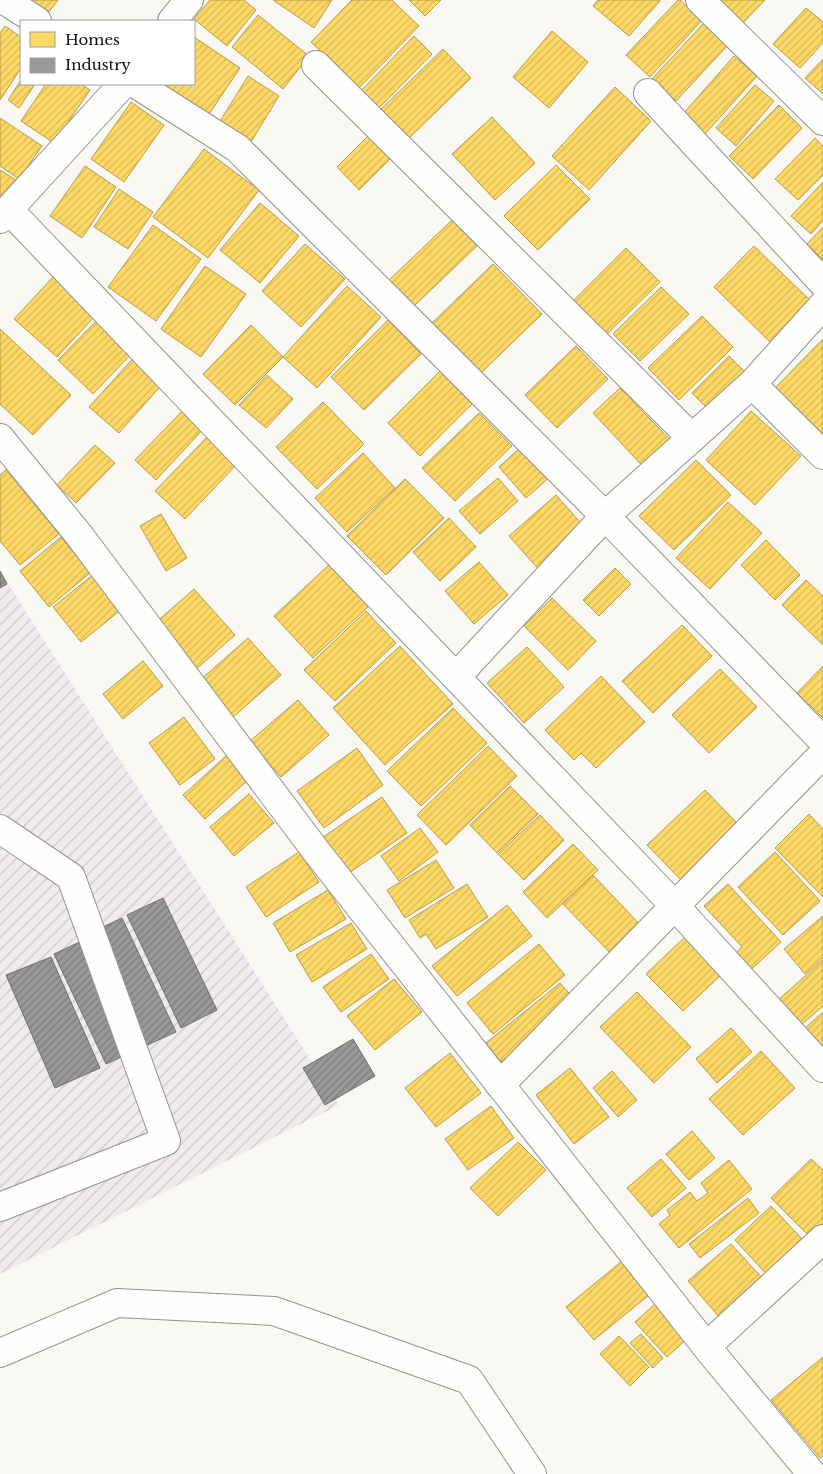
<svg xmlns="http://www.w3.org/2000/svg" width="823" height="1474" font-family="'Libre Baskerville',serif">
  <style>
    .industrial { fill: url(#industrial-furrows) }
    .homes { fill: url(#homes-hatch); stroke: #b69c4b }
    .industry { fill: url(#industry-hatch); stroke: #6f6f6f }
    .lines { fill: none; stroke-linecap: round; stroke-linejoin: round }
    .minor-casing { stroke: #939290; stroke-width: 30 }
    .minor { stroke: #fefefd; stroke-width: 28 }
  </style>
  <defs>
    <pattern id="industrial-furrows" width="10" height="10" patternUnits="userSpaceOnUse" patternTransform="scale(1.25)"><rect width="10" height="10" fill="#f0ebee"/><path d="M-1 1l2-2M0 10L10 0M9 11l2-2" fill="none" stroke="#cdc8cb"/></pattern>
    <pattern id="homes-hatch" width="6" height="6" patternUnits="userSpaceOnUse" patternTransform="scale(1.25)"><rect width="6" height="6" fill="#ffd966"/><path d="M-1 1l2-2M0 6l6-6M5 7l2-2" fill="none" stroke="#d9b957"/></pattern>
    <pattern id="industry-hatch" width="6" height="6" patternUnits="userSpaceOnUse" patternTransform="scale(1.25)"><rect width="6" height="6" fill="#999"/><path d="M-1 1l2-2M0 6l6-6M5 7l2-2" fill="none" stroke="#7b7b7b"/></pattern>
  </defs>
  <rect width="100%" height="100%" fill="#faf8f2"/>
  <path class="industrial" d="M 0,571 L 339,1105 L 0,1274 Z"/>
  <g class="homes">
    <path d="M 22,0 L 58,0 L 45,17 Z"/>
    <path d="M 210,0 L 244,0 L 256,10 L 227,46 L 194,19 Z"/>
    <path d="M 273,0 L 332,0 L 314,28 Z"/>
    <path d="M 352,0 L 392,0 L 419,26 L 359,88 L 311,42 Z"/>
    <path d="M 409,0 L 441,0 L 425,16 Z"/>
    <path d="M 598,0 L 659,0 L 660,1 L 629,36 L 593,6 Z"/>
    <path d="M 678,0 L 680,0 L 702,20 L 650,77 L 626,55 Z"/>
    <path d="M 721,0 L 765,0 L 742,24 L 719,2 Z"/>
    <path d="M 806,8 L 823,22 L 823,43 L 800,68 L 773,44 Z"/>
    <path d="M 258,15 L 309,56 L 283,89 L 232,47 Z"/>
    <path d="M 704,23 L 728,45 L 676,101 L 652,79 Z"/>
    <path d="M 5,26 L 21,37 L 21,68 L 0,100 L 0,33 Z"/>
    <path d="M 552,31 L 588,62 L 549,108 L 513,77 Z"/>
    <path d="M 414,36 L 432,54 L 378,109 L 360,92 Z"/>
    <path d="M 194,37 L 240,68 L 207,117 L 159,84 L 194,84 Z"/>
    <path d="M 443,49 L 471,78 L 407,140 L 379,111 Z"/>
    <path d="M 734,56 L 757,76 L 704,135 L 682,115 Z"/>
    <path d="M 823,59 L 823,94 L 805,78 Z"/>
    <path d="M 248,76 L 279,96 L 249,145 L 217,126 Z"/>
    <path d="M 21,80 L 21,84 L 35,84 L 19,108 L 8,100 Z"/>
    <path d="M 46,84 L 81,84 L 90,90 L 54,143 L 21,121 Z"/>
    <path d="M 755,85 L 774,101 L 736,146 L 716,128 Z"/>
    <path d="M 615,87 L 651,121 L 589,190 L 552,156 Z"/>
    <path d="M 131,102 L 164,125 L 124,182 L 91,159 Z"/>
    <path d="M 779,105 L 802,128 L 753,179 L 729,156 Z"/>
    <path d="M 492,117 L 535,163 L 495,200 L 452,154 Z"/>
    <path d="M 0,118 L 42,146 L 19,179 L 0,166 Z"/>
    <path d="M 369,135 L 391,158 L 359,190 L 337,167 Z"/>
    <path d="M 815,138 L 823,146 L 823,175 L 798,200 L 775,179 Z"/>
    <path d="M 204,149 L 259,190 L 208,258 L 153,217 Z"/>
    <path d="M 556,165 L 590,199 L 538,250 L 504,216 Z"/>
    <path d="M 85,166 L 116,187 L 82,238 L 50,216 Z"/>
    <path d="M 0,170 L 16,180 L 0,203 Z"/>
    <path d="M 823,182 L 823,221 L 811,234 L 791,216 Z"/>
    <path d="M 119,189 L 153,212 L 128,249 L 94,227 Z"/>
    <path d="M 260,203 L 299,236 L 260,283 L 220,250 Z"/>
    <path d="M 452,220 L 477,246 L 412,308 L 387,282 Z"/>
    <path d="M 153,225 L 201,259 L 156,321 L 108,287 Z"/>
    <path d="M 823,227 L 823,260 L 807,244 Z"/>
    <path d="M 305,244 L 345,279 L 301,327 L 262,291 Z"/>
    <path d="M 754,246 L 815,305 L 774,346 L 714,287 Z"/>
    <path d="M 626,248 L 660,282 L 604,337 L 571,303 Z"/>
    <path d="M 493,264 L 542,314 L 480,374 L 431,324 Z"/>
    <path d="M 205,266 L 246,294 L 201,357 L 161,329 Z"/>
    <path d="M 53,277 L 95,316 L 57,357 L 14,319 Z"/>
    <path d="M 347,286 L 381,317 L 317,388 L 283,357 Z"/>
    <path d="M 661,287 L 689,314 L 640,361 L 613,334 Z"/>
    <path d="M 101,316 L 136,349 L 93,394 L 58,360 Z"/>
    <path d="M 702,316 L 733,347 L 679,400 L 648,368 Z"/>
    <path d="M 388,320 L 421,354 L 364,410 L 331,377 Z"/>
    <path d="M 251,325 L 283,357 L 235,405 L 203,374 Z"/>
    <path d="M 0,329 L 71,395 L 33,435 L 0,404 Z"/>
    <path d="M 823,339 L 823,440 L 772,391 Z"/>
    <path d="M 576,346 L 608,379 L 557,428 L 525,395 Z"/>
    <path d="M 137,354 L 166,380 L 119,433 L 89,407 Z"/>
    <path d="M 729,356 L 749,376 L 712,413 L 692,393 Z"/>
    <path d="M 440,371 L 472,404 L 420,456 L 388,423 Z"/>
    <path d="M 267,375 L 293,399 L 266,428 L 239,405 Z"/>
    <path d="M 620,388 L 678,448 L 650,474 L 593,413 Z"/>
    <path d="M 323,402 L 364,444 L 317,489 L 276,447 Z"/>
    <path d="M 188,405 L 208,424 L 156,480 L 135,460 Z"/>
    <path d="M 751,411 L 801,456 L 755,505 L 706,460 Z"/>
    <path d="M 479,413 L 512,446 L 455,501 L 422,468 Z"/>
    <path d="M 210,434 L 239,462 L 185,519 L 155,491 Z"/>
    <path d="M 95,445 L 115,463 L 76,503 L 57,485 Z"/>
    <path d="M 522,446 L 550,477 L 526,498 L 499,467 Z"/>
    <path d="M 363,453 L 395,488 L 347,532 L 315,498 Z"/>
    <path d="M 696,460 L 731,495 L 674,550 L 639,516 Z"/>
    <path d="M 6,470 L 59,534 L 20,565 L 0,541 L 0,475 Z"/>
    <path d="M 498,478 L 518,501 L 480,534 L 459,511 Z"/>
    <path d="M 405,479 L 444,518 L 386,575 L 347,536 Z"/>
    <path d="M 556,495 L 588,531 L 541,572 L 509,536 Z"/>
    <path d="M 728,502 L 762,533 L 710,589 L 676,558 Z"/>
    <path d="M 161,514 L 187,558 L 166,571 L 140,526 Z"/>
    <path d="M 449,518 L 476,547 L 440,581 L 413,552 Z"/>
    <path d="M 61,537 L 90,573 L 49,607 L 20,571 Z"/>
    <path d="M 766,540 L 800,575 L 775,600 L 741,565 Z"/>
    <path d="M 479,562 L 508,595 L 474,624 L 445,591 Z"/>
    <path d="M 331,563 L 370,605 L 313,658 L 274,616 Z"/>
    <path d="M 615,568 L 631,584 L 599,616 L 583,600 Z"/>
    <path d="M 94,574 L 122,609 L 81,642 L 53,607 Z"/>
    <path d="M 806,580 L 823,596 L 823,645 L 782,605 Z"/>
    <path d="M 194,589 L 235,635 L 194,671 L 153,625 Z"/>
    <path d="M 552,598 L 596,641 L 568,670 L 524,626 Z"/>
    <path d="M 366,611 L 396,643 L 335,701 L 304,670 Z"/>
    <path d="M 682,625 L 712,656 L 653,713 L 622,681 Z"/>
    <path d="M 248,638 L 281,675 L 232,718 L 199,681 Z"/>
    <path d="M 400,646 L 453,704 L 385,765 L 333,708 Z"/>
    <path d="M 527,647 L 564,687 L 524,723 L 487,683 Z"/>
    <path d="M 143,661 L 163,686 L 123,719 L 103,694 Z"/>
    <path d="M 823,666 L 823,718 L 797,693 Z"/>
    <path d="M 720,669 L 757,707 L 709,753 L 672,715 Z"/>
    <path d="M 601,676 L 645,722 L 596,768 L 581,753 L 574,760 L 545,730 Z"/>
    <path d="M 298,700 L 329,735 L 281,777 L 250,741 Z"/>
    <path d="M 453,708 L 487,743 L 421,806 L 387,771 Z"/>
    <path d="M 184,717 L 215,759 L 180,785 L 149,743 Z"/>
    <path d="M 488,746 L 517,776 L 446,845 L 417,815 Z"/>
    <path d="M 357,748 L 383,785 L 324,828 L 297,791 Z"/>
    <path d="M 227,755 L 249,779 L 205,819 L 183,795 Z"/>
    <path d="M 510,786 L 538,814 L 497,853 L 470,825 Z"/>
    <path d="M 705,790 L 739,825 L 682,881 L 647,845 Z"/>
    <path d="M 249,794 L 274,823 L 234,856 L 210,827 Z"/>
    <path d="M 382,797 L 407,833 L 349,873 L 323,837 Z"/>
    <path d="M 809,814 L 823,829 L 823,897 L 775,848 Z"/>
    <path d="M 540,815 L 564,840 L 524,880 L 498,854 Z"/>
    <path d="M 420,828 L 438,852 L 399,881 L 381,856 Z"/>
    <path d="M 573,844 L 598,870 L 547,918 L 523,892 Z"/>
    <path d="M 299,852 L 319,882 L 266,917 L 246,887 Z"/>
    <path d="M 775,852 L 820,901 L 783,935 L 738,887 Z"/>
    <path d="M 436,860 L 454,888 L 405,918 L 387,890 Z"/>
    <path d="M 593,875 L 647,932 L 617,960 L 563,904 Z"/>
    <path d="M 467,884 L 488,917 L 436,949 L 426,934 L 420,938 L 409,920 Z"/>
    <path d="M 728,884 L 781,942 L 745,975 L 730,958 L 742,947 L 704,906 Z"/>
    <path d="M 328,890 L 346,919 L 290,952 L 273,923 Z"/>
    <path d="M 507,905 L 532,936 L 457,996 L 432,966 Z"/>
    <path d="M 823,916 L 823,958 L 805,974 L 784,949 Z"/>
    <path d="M 351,923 L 367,949 L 312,982 L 296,955 Z"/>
    <path d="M 687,935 L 723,973 L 683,1011 L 646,974 Z"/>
    <path d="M 539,944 L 565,975 L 493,1034 L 467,1003 Z"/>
    <path d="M 371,954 L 389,979 L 341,1012 L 323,987 Z"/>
    <path d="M 823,960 L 823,1006 L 800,1026 L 777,1001 Z"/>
    <path d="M 394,979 L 422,1012 L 375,1050 L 347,1016 Z"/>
    <path d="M 560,983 L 575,1000 L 501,1062 L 486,1043 Z"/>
    <path d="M 637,992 L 691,1047 L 654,1083 L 600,1027 Z"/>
    <path d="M 823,1012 L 823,1050 L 804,1029 Z"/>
    <path d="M 731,1028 L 752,1052 L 717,1083 L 696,1059 Z"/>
    <path d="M 761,1051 L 795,1088 L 743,1135 L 709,1099 Z"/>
    <path d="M 450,1053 L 481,1093 L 436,1127 L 405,1088 Z"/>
    <path d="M 570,1068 L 609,1117 L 574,1144 L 536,1095 Z"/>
    <path d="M 612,1071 L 637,1100 L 618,1117 L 593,1088 Z"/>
    <path d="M 491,1106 L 514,1138 L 468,1170 L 445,1139 Z"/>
    <path d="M 692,1131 L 715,1158 L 689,1180 L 666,1154 Z"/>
    <path d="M 518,1142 L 546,1170 L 498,1216 L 470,1188 Z"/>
    <path d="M 661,1159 L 686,1188 L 652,1217 L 627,1188 Z"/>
    <path d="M 811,1159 L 823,1170 L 823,1234 L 815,1242 L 771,1198 Z"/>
    <path d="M 729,1160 L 752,1189 L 679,1248 L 659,1224 L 670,1215 L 667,1210 L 690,1192 L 697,1201 L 708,1193 L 701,1183 Z"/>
    <path d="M 748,1198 L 759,1213 L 700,1258 L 689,1244 Z"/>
    <path d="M 771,1206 L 806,1243 L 769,1277 L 735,1240 Z"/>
    <path d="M 731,1244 L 764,1280 L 720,1318 L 688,1281 Z"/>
    <path d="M 627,1257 L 655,1290 L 594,1340 L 566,1307 Z"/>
    <path d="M 656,1303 L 688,1338 L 667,1357 L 635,1322 Z"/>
    <path d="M 641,1334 L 663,1358 L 653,1368 L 630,1343 Z"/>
    <path d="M 619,1336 L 649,1367 L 630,1386 L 600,1354 Z"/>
    <path d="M 823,1357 L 823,1456 L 820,1458 L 771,1400 Z"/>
  </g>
  <g class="industry">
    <path d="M 0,571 L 7,584 L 0,588 Z"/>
    <path d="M 163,898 L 217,1010 L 181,1028 L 127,915 Z"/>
    <path d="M 122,918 L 176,1032 L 143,1047 L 90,933 Z"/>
    <path d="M 86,939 L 139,1049 L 106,1064 L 54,954 Z"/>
    <path d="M 51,957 L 100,1068 L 55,1088 L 6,975 Z"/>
    <path d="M 353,1039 L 375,1076 L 325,1105 L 303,1068 Z"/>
  </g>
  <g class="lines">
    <defs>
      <g id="minor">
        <path d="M 4,0 L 37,21"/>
        <path d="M 700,0 L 823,121"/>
        <path d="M 172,21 L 189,0"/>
        <path d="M 316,65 L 692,438"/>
        <path d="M 136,84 L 237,148 L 605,516 L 823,741"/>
        <path d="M 648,93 L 823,283"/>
        <path d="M 9,210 L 675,906 L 823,1068"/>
        <path d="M 0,219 L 123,84"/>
        <path d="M 752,384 L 823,305"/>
        <path d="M 0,438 L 79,535 L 316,851 L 713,1355 L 812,1474"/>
        <path d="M 456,677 L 605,516 L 752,384 L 823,455"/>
        <path d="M 0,829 L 71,877 L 166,1141 L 0,1207"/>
        <path d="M 500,1085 L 823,754"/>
        <path d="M 707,1346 L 823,1239"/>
        <path d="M 0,1353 L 117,1303 L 274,1311 L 469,1380 L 532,1474"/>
      </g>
    </defs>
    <use href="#minor" class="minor-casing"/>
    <use href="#minor" class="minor"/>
  </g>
  <rect x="20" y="20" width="175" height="65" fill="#ffffff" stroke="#9e9e9e"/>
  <rect x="30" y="32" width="25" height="15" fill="#ffd966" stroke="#9e9e9e"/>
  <text x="65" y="45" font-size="15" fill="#0c0c0c">Homes</text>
  <rect x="30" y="58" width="25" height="15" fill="#999999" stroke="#9e9e9e"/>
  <text x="65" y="70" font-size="15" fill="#0c0c0c">Industry</text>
</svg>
